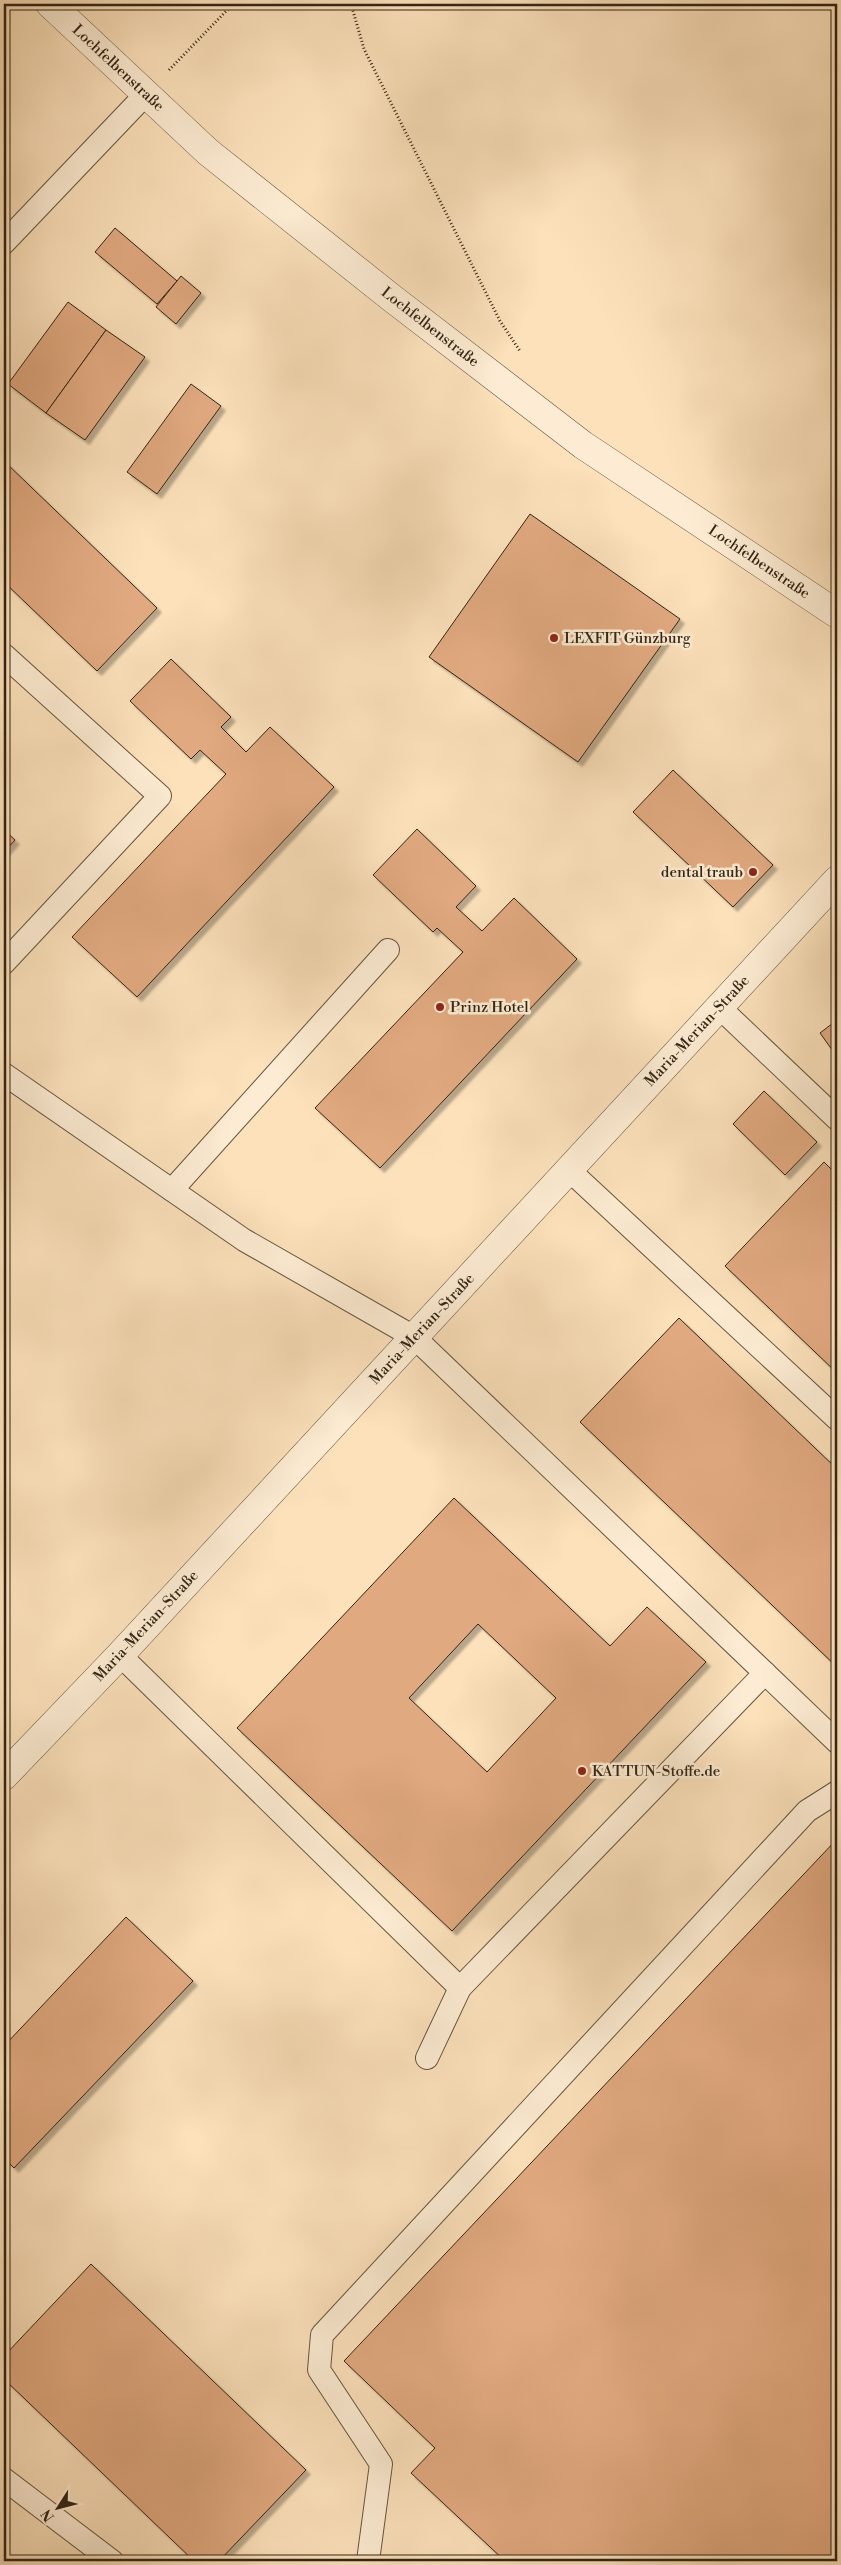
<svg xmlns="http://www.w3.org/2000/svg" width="841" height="2565" font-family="'Libre Bodoni',serif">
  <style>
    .building { fill: #e1a980; stroke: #322515; fill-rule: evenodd; filter: url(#shadow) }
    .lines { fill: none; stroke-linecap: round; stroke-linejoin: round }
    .lane-casing { stroke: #64543e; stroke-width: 24 }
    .street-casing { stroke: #64543e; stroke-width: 29 }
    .path { stroke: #322515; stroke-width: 3; stroke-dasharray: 1 2.5; stroke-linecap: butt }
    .lane { stroke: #fdecd3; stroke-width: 22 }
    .street { stroke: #fdecd3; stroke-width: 28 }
    .poi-dot { fill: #8f2418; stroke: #fdecd3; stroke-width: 2 }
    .labels { text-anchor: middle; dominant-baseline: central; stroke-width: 5; stroke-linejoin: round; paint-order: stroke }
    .street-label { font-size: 15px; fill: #322515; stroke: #fdecd3 }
    .poi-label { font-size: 15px; fill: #322515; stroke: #fdecd3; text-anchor: start }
  </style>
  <defs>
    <filter id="shadow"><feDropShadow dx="4.5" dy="4.5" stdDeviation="1" flood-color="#0004"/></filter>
  </defs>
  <rect width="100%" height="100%" fill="#fce1bb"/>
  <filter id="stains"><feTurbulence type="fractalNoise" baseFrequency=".004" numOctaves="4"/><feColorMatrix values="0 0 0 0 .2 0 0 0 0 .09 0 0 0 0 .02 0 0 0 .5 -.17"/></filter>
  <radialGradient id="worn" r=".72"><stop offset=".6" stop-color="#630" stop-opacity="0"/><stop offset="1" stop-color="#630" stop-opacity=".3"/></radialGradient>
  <g class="building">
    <path d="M 115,228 L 177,281 L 157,304 L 95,252 Z"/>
    <path d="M 181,276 L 201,293 L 176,324 L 156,307 Z"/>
    <path d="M 68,302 L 106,330 L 46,413 L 8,384 Z"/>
    <path d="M 106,330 L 145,357 L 85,440 L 46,413 Z"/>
    <path d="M 191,384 L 221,406 L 157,494 L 127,472 Z"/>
    <path d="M 4,461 L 157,608 L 97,671 L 4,582 Z"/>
    <path d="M 530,514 L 680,619 L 578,762 L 429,657 Z"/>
    <path d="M 171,659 L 231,717 L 221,727 L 246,752 L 270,727 L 334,787 L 137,997 L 72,937 L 226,774 L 200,750 L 191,759 L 130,701 Z"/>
    <path d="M 673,770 L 773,865 L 733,907 L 633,812 Z"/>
    <path d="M 417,829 L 476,886 L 456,907 L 482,931 L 514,898 L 577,959 L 380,1168 L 315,1108 L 463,952 L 437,928 L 433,932 L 373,875 Z"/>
    <path d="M 4,830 L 15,840 L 4,852 Z"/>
    <path d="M 837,1020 L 837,1053 L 835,1054 L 820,1033 Z"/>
    <path d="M 764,1091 L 817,1142 L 785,1175 L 733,1124 Z"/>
    <path d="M 824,1162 L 837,1175 L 837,1373 L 725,1266 Z"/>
    <path d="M 679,1318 L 837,1469 L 837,1667 L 580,1422 Z"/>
    <path d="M 454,1498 L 610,1646 L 647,1607 L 706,1662 L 452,1931 L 237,1728 ZM 478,1624 L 556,1698 L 487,1772 L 409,1698 Z"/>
    <path d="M 837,1839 L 837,2561 L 505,2561 L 411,2473 L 435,2448 L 344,2361 Z"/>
    <path d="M 126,1917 L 193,1981 L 14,2168 L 4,2158 L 4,2046 Z"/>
    <path d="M 91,2264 L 306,2470 L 219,2561 L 194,2561 L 4,2379 L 4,2356 Z"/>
  </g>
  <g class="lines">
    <defs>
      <g id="lane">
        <path d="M 4,243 L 146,94"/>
        <path d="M 4,655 L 160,796 L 4,963"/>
        <path d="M 719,1007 L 837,1119"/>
        <path d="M 4,1074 L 244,1240 L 414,1337 L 837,1742"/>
        <path d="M 569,1170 L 837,1419"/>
        <path d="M 172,1190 L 388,950"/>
        <path d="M 120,1655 L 460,1988 L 765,1673"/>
        <path d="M 427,2058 L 460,1988"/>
        <path d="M 4,2479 L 112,2561"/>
        <path d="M 368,2561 L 381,2464 L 319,2370 L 322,2335 L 807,1811 L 837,1792"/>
      </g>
      <g id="street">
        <path d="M 50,4 L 208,152 L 393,299 L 583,445 L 837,614"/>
        <path d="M 4,1776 L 120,1655 L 837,880"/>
      </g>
    </defs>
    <use href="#lane" class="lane-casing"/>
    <use href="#street" class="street-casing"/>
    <g class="path">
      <path d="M 351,4 L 364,49 L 500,321 L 520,351"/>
      <path d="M 169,70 L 233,4"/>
    </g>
    <use href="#lane" class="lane"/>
    <use href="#street" class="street"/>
  </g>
  <g class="poi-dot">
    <circle cx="554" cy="638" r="5"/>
    <circle cx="753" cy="872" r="5"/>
    <circle cx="440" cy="1007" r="5"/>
    <circle cx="582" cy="1771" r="5"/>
  </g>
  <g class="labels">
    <g class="street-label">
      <text transform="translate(118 68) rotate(43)">Lochfelbenstraße</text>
      <text transform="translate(430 327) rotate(38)">Lochfelbenstraße</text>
      <text transform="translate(759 562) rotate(34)">Lochfelbenstraße</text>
      <text transform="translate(697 1031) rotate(-47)">Maria-Merian-Straße</text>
      <text transform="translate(422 1329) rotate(-47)">Maria-Merian-Straße</text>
      <text transform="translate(146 1626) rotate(-47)">Maria-Merian-Straße</text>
    </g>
    <g class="poi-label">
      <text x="564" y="638">LEXFIT Günzburg</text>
      <text x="743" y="872" text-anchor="end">dental traub</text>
      <text x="450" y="1007">Prinz Hotel</text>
      <text x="592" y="1771">KATTUN-Stoffe.de</text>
    </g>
  </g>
  <rect width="841" height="2565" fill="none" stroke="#fce1bb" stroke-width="20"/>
  <rect x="5" y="5" width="831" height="2555" fill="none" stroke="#322515" stroke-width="2.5"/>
  <rect x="10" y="10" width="821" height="2545" fill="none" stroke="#322515"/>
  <g transform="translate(58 2508) rotate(234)" stroke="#fdecd3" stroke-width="4" paint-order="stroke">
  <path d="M0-4L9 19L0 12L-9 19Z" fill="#322515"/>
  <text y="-8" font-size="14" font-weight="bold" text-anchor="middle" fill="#322515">N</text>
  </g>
  <rect width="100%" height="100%" filter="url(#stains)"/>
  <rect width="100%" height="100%" fill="url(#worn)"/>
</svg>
